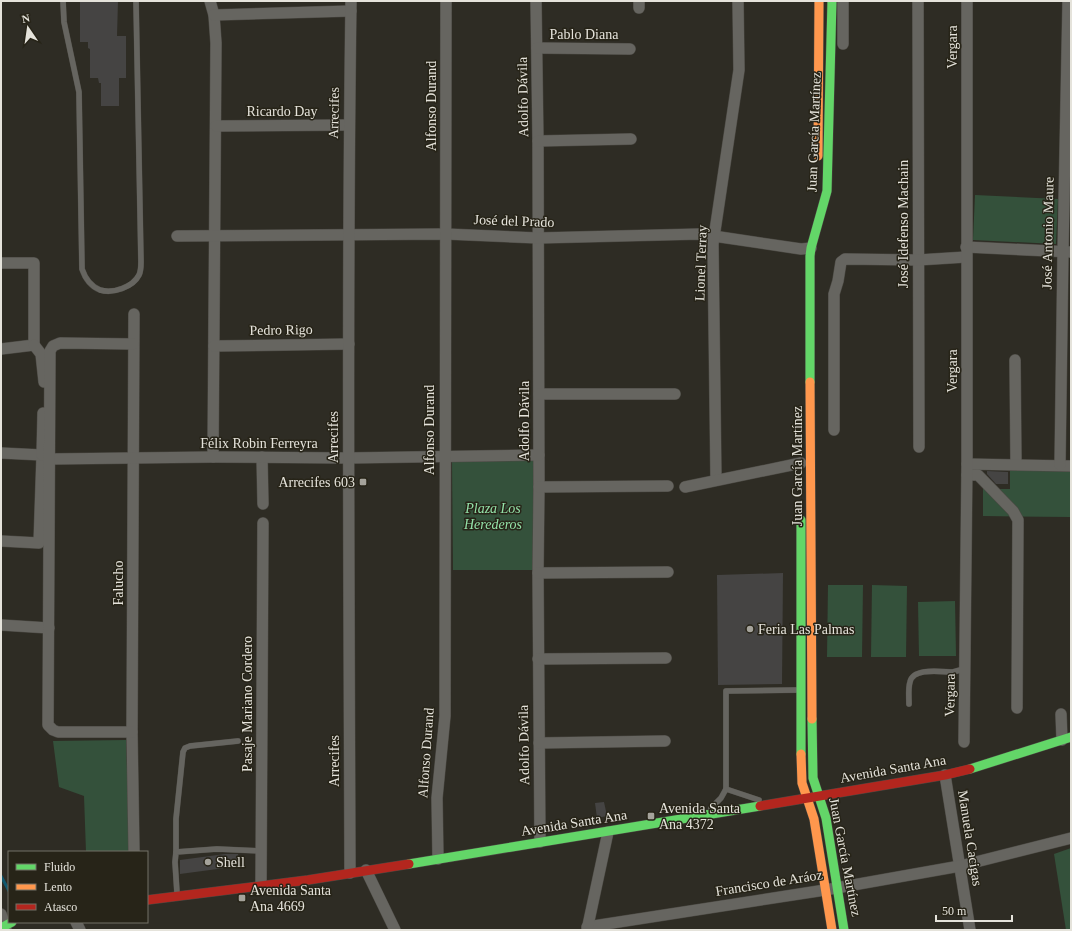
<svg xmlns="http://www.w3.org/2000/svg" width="1072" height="931" font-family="Georgia,serif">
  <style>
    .green { fill: #34513b }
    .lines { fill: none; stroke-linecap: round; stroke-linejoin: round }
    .stream { stroke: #10586e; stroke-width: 3 }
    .building { fill: #454443 }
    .lane-casing { stroke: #4b4943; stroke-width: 6 }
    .street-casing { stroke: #4b4943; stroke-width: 12 }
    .fast-casing { stroke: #4b4943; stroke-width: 10 }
    .slow-casing { stroke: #4b4943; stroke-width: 10 }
    .jam-casing { stroke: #4b4943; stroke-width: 10 }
    .lane { stroke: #666560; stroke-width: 5.5 }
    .street { stroke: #666560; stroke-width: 11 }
    .fast { stroke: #63d668; stroke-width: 9 }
    .slow { stroke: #ff974d; stroke-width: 9 }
    .jam { stroke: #b3261e; stroke-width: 9 }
    .poi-dot { fill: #a5a39b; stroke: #272418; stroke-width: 1.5 }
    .labels { text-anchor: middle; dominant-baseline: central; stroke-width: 3; stroke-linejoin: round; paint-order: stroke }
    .street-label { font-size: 14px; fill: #e5e3db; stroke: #272418 }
    .poi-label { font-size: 14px; fill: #e5e3db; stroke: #272418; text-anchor: start }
    .park-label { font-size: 14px; font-style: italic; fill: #93e1a8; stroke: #272418 }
  </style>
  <rect width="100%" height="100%" fill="#2e2c24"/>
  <g class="green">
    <path d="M 975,195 L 1058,199 L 1056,244 L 973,240 Z"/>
    <path d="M 452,460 L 533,461 L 535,570 L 453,570 Z"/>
    <path d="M 1010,470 L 1071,471 L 1071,517 L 983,516 L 983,489 L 1010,489 Z"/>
    <path d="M 828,585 L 863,585 L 862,657 L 827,657 Z"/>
    <path d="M 872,585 L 907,586 L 906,657 L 871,657 Z"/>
    <path d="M 955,601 L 956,656 L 919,656 L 918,602 Z"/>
    <path d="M 126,740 L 130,852 L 86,852 L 84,796 L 59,787 L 53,741 Z"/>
    <path d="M 1071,848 L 1071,930 L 1066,930 L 1054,854 Z"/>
  </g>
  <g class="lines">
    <path class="stream" d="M 1,876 L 9,891"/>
  </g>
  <g class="building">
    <path d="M 80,1 L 118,1 L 117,36 L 126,36 L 126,78 L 119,78 L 119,106 L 101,106 L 101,83 L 99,83 L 98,78 L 90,78 L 90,49 L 88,48 L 88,42 L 80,42 Z"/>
    <path d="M 987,471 L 1008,472 L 1008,484 L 996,484 L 987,474 Z"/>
    <path d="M 783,573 L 782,684 L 718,685 L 717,575 Z"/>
    <path d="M 604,802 L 607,816 L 597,818 L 595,803 Z"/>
    <path d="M 225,854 L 238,854 L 240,866 L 180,874 L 180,860 Z"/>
  </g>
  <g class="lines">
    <defs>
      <g id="lane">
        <path d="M 63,1 L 64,22 L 79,92 L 82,269 C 85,278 90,286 100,290 C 113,294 133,287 139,275 C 141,271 141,266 141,262 L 136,1"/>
        <path d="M 909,704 C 909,697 908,688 910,682 C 913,667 942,672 953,672 C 957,671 961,670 965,668"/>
        <path d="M 726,789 L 726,691 L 799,690"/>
        <path d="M 711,808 L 721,798 L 726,789 L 759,800"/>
        <path d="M 176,852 L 176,819 L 183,752 L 185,748 L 190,746 L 238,741"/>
        <path d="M 177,893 L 175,862 L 176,852 L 217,849 L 261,851"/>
      </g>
      <g id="street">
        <path d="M 210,1 L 214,15 L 216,43 L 213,457"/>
        <path d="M 536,1 L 538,141 L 539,487 L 538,573 L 540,842"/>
        <path d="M 639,1 L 639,8"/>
        <path d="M 918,1 L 919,447"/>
        <path d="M 214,15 L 351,11"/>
        <path d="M 843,44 L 843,1"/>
        <path d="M 537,48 L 630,49"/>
        <path d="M 216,126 L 349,125"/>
        <path d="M 538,141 L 631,139"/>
        <path d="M 177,236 L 446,234 L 538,238 L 700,234 L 801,249 L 811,248"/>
        <path d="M 966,247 L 1071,252"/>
        <path d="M 1,263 L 34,263 L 34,345 L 1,349"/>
        <path d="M 134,314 L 132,732 L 134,852"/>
        <path d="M 34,345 L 41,354 L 44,382"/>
        <path d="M 214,346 L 349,344"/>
        <path d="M 1015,360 L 1016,464"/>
        <path d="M 539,394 L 675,394"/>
        <path d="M 834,430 L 834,294 L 838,281 L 841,262 L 845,259 L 918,260 L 966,257"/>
        <path d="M 1,453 L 42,455 L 39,543 L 1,541"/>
        <path d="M 42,455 L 43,413"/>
        <path d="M 262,457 L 263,504"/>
        <path d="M 50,459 L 213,457 L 348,458 L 539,455"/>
        <path d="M 967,464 L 1071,466"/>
        <path d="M 1060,465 L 1063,252 L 1068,1"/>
        <path d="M 967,475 L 978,475 L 1013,511 L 1018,520 L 1017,708"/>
        <path d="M 716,480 L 713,244 L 739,70 L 738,1"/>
        <path d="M 539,487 L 668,486"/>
        <path d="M 685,487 L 801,463"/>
        <path d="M 538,573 L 668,572"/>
        <path d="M 1,625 L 49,628"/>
        <path d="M 538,659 L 666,658"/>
        <path d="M 1061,714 L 1062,740"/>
        <path d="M 132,732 L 58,732 L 53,730 L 48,725 L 50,351 L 53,346 L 60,343 L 133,344"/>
        <path d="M 964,742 L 967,464 L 967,1"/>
        <path d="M 539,743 L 665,741"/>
        <path d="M 945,775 L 970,930"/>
        <path d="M 438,859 L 437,798 L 445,716 L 446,1"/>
        <path d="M 366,870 L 395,930"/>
        <path d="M 350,873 C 349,582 347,291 351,1"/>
        <path d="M 261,885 L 263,523"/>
        <path d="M 1,914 L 6,930"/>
        <path d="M 76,922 L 80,930"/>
        <path d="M 587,927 L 825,890 L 960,866 L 1071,838"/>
        <path d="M 587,930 L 608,832"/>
      </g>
      <g id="fast">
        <path d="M 810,382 L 810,256 L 811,248 L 827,191 L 832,1"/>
        <path d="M 801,520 L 801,754"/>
        <path d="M 812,719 L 813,778 L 826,818 L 844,930"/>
        <path d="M 970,769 L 1071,737"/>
        <path d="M 409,864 L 760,806"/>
        <path d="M 1,928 L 12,922"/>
      </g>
      <g id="slow">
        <path d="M 818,156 L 819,1"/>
        <path d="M 810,382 L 812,719"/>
        <path d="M 801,754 L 802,783 L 814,819 L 832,930"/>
      </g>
      <g id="jam">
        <path d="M 760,806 L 945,775 L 970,769"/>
        <path d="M 147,900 L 308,880 L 409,864"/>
      </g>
    </defs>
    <use href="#lane" class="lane-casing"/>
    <use href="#street" class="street-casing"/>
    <use href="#fast" class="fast-casing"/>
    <use href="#slow" class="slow-casing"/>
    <use href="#jam" class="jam-casing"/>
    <use href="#lane" class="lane"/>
    <use href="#street" class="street"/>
    <use href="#fast" class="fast"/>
    <use href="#slow" class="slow"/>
    <use href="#jam" class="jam"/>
  </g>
  <g class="poi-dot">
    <rect x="359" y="478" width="8" height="8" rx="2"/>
    <circle cx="750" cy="629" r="4"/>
    <rect x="647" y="812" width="8" height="8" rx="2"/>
    <circle cx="208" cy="862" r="4"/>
    <rect x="238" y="894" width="8" height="8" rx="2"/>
  </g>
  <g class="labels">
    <g class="street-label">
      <text x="584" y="34">Pablo Diana</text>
      <text transform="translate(952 47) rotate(-90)">Vergara</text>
      <text transform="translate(523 97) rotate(-91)">Adolfo Dávila</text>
      <text transform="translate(431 106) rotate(-90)">Alfonso Durand</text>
      <text x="282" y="111">Ricardo Day</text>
      <text transform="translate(334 113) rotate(-89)">Arrecifes</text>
      <text transform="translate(814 132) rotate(-88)">Juan García Martínez</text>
      <text transform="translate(514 221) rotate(2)">José del Prado</text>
      <text transform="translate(903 224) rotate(-90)">José Idefenso Machain</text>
      <text transform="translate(1048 233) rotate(-89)">José Antonio Maure</text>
      <text transform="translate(701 263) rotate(-88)">Lionel Terray</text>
      <text transform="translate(281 330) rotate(-1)">Pedro Rigo</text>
      <text transform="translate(952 371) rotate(-90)">Vergara</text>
      <text transform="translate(524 421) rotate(-90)">Adolfo Dávila</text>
      <text transform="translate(429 430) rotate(-90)">Alfonso Durand</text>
      <text transform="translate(333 437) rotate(-90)">Arrecifes</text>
      <text x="259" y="443">Félix Robin Ferreyra</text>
      <text transform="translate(797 466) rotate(-90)">Juan García Martínez</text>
      <text transform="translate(118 583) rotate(-90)">Falucho</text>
      <text transform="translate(950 695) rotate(-89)">Vergara</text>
      <text transform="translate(247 704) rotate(-90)">Pasaje Mariano Cordero</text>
      <text transform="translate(524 745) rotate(-91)">Adolfo Dávila</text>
      <text transform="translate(426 753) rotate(-86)">Alfonso Durand</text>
      <text transform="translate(334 761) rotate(-90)">Arrecifes</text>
      <text transform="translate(893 769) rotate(-10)">Avenida Santa Ana</text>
      <text transform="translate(574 823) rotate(-9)">Avenida Santa Ana</text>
      <text transform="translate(970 838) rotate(81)">Manuela Cacigas</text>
      <text transform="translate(845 857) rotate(79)">Juan García Martínez</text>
      <text transform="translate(769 883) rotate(-9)">Francisco de Aráoz</text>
    </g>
    <g class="poi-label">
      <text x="355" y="482" text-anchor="end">Arrecifes 603</text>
      <text x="758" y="629">Feria Las Palmas</text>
      <text x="659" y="808">Avenida Santa<tspan x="659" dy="16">Ana 4372</tspan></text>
      <text x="216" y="862">Shell</text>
      <text x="250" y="890">Avenida Santa<tspan x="250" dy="16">Ana 4669</tspan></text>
    </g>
    <g class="park-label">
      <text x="493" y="508">Plaza Los<tspan x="493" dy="16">Herederos</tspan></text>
    </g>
  </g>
  <rect width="1072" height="931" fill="none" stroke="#e5e3db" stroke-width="4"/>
  <rect x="8" y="851" width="140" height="72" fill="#272418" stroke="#737066"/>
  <rect x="16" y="864" width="20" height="6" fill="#63d668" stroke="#737066"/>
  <text x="44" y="871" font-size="12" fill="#e5e3db">Fluido</text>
  <rect x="16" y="884" width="20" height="6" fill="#ff974d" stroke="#737066"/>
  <text x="44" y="891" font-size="12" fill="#e5e3db">Lento</text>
  <rect x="16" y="904" width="20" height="6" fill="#b3261e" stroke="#737066"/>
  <text x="44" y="911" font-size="12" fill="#e5e3db">Atasco</text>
  <g transform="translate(28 28) rotate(347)" stroke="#272418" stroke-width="3" paint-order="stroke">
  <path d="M0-3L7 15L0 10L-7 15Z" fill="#e5e3db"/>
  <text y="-6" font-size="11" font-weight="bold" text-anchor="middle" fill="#e5e3db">N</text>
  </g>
  <path d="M936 915v6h76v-6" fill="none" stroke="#e5e3db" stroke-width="2"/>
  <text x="942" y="915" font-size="12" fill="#e5e3db" stroke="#272418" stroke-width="3" paint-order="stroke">50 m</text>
</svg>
